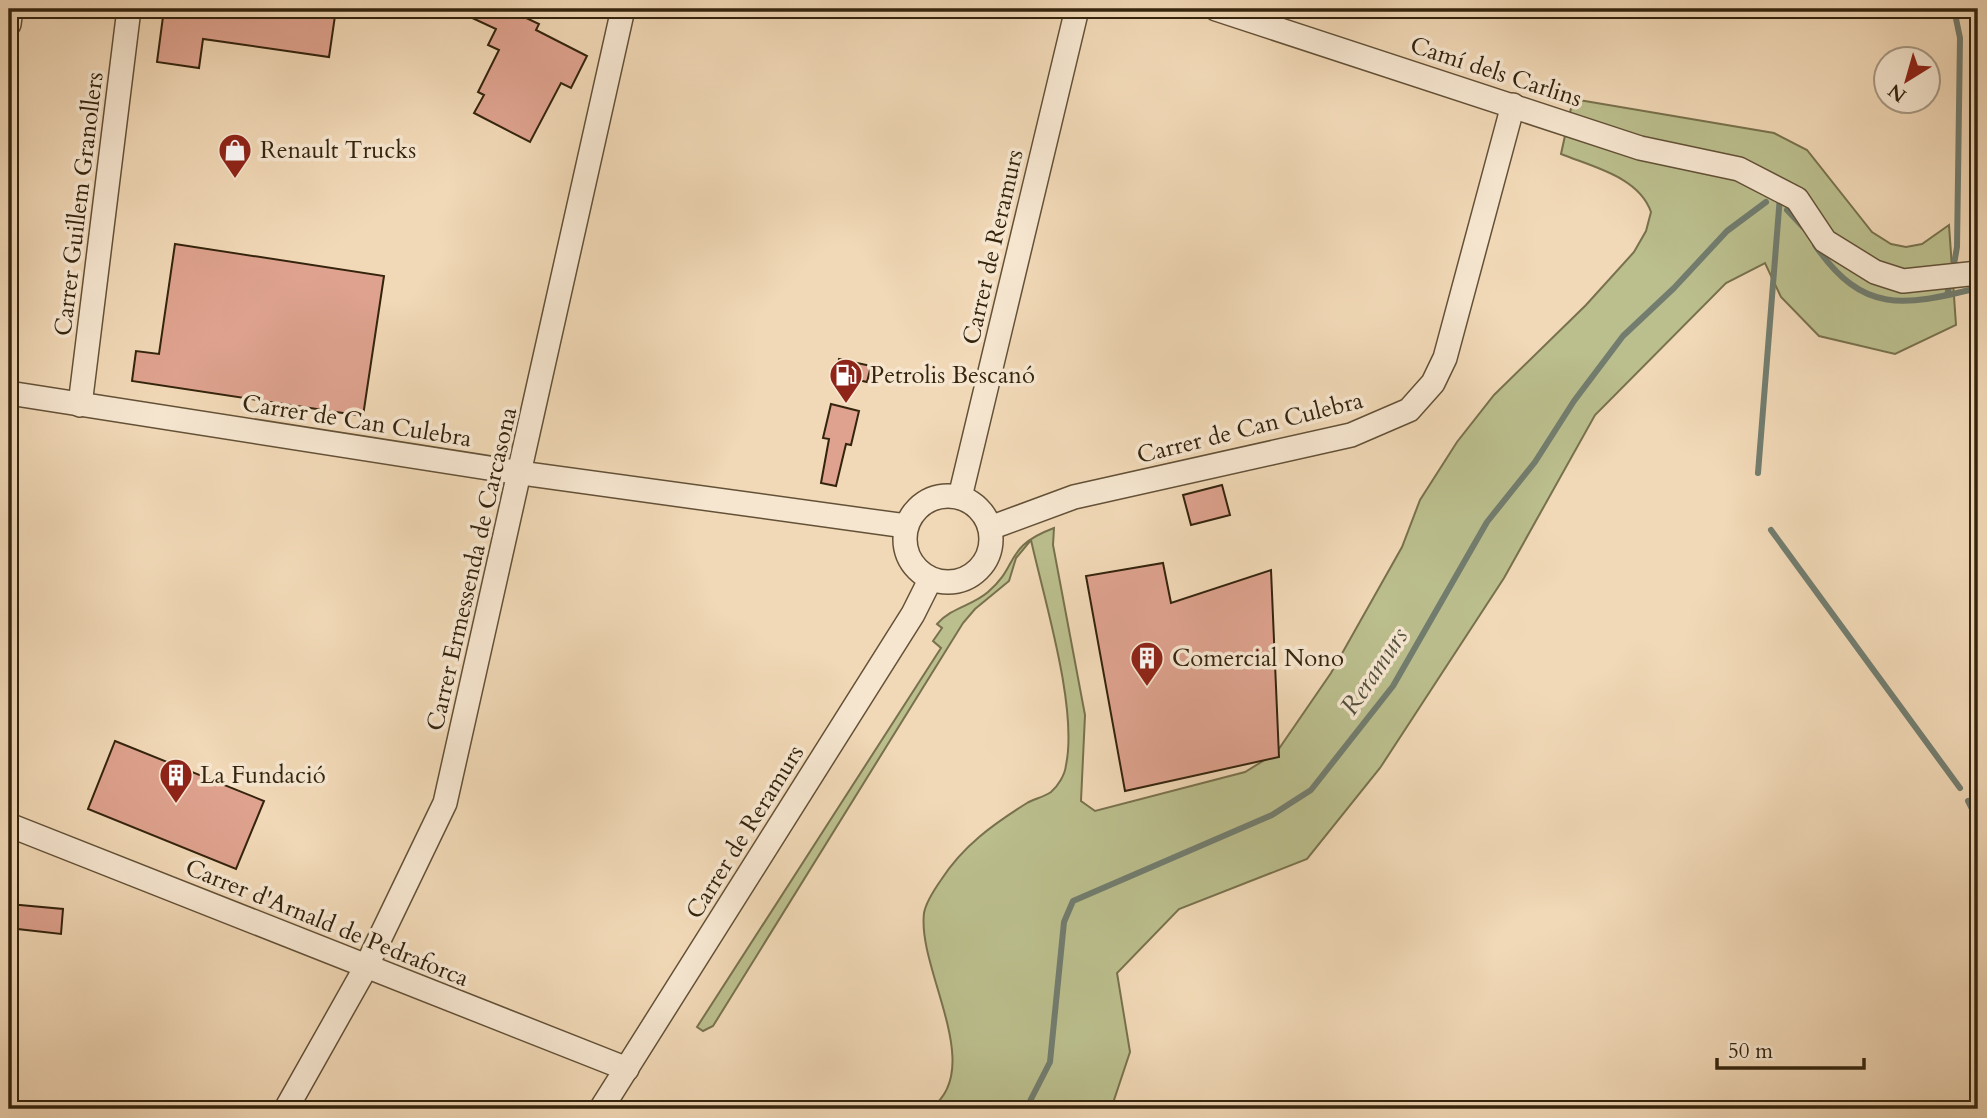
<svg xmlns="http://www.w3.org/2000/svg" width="1987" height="1118" font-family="Cardo,serif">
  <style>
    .green { fill: #bbbe8d; stroke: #78714d; stroke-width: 2 }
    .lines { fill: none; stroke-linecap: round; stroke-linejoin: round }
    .stream { stroke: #727d6f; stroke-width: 6 }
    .building { fill: #dea28e; stroke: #34240d; stroke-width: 2 }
    .street-casing { stroke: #635137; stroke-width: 26 }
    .street { stroke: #f6e6d0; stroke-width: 23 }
    .labels { text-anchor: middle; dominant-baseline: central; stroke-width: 7; stroke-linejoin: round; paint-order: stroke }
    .street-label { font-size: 24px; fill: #34240d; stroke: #f6e6d0 }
    .poi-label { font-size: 24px; fill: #34240d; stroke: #f6e6d0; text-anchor: start }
    .water-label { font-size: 26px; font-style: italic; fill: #53513e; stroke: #f6e6d0 }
  </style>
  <rect width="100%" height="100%" fill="#f1d8b6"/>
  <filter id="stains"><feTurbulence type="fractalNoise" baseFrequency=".00286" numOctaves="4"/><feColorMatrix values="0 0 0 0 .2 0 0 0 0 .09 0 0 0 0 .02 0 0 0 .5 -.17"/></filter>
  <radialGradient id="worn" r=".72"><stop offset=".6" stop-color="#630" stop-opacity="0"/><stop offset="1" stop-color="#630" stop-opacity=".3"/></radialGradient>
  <path class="green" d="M 1573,99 L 1774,133 L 1807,150 L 1872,232 L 1891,244 L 1906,247 L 1922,244 L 1949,225 L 1956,325 L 1895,354 L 1819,336 L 1781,297 L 1765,263 L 1726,283 L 1595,415 L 1504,578 L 1380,768 L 1307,859 L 1179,909 L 1117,973 L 1130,1052 L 1111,1109 L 930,1109 C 987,1069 917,970 924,913 C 926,902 934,890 941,880 C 963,846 992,825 1027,803 C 1034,799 1044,797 1051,792 C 1058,786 1065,775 1066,765 C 1078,708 1044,599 1031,540 L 1016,558 L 1009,581 L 975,609 L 963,623 L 713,1026 L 703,1031 L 697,1027 L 941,648 L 933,641 L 942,628 L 937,624 C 952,607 972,606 988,592 C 1020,565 1003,547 1054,528 L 1053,545 L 1085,715 L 1081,801 L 1095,811 L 1245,772 L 1276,753 L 1331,673 L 1402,547 L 1420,500 L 1457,442 L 1494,395 L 1586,305 L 1634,252 L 1646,231 L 1651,212 C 1639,177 1593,167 1561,154 Z"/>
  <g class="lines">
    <g class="stream">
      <path d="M 1787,210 L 1803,227"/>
      <path d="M 1815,245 C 1863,315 1904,306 1978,288"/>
      <path d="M 1953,270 L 1957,247 L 1960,38 L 1954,9"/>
      <path d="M 1947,295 L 1951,280"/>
      <path d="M 1758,473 L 1780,196"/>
      <path d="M 1771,530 L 1960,788"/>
      <path d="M 1968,801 L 1978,821"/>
      <path d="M 1026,1109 L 1050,1062 L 1064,922 L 1073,901 L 1272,815 L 1311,790 L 1393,686 L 1487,522 L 1535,462 L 1574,401 L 1623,336 L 1674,288 L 1727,231 L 1766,202"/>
    </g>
  </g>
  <g class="building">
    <path d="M 164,9 L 336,9 L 329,57 L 203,39 L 199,68 L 157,62 Z"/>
    <path d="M 453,9 L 507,9 L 539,24 L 536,30 L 587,56 L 571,88 L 561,83 L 530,142 L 474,113 L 484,95 L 478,92 L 499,50 L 488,45 L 496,29 Z"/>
    <path d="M 175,244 L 384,276 L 363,416 L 132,381 L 136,351 L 159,354 Z"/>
    <path d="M 839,359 L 871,366 L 867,382 L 836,375 Z"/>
    <path d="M 831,404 L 859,411 L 851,445 L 846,444 L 836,486 L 821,483 L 829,439 L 823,438 Z"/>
    <path d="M 1222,485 L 1230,515 L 1191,525 L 1183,495 Z"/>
    <path d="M 1163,563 L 1171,603 L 1271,570 L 1279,757 L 1125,791 L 1086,576 Z"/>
    <path d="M 115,741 L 264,801 L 236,869 L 88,809 Z"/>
    <path d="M 9,904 L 63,909 L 61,934 L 9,928 Z"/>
  </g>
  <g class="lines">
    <defs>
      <g id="street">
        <path d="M 1216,9 L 1640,148 L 1739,169 L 1797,199 L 1825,241 L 1875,272 L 1903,281 L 1978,273"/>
        <path d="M 9,24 L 11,9"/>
        <path d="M 9,393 L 521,473 L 906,526"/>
        <path d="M 80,405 L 129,9"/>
        <circle cx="948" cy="539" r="43"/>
        <path d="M 960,497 L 1077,9"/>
        <path d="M 990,528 L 1074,497 L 1351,435 L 1409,410 L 1433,383 L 1445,358 L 1513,105"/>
        <path d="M 9,825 L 627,1069"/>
        <path d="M 286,1109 L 366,967 L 445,803 L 623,9"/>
        <path d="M 601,1109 L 913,614 L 930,580"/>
      </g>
    </defs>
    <use href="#street" class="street-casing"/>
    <use href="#street" class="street"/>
  </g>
  <defs>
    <symbol id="shop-pin" viewBox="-11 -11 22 30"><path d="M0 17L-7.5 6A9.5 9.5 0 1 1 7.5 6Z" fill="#8f2418" stroke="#f6e6d0"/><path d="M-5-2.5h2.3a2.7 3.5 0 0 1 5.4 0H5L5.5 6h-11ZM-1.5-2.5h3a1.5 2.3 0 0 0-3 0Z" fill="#fff"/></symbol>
    <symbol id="fuel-pin" viewBox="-11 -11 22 30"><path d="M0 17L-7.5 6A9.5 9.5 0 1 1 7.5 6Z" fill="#8f2418" stroke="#f6e6d0"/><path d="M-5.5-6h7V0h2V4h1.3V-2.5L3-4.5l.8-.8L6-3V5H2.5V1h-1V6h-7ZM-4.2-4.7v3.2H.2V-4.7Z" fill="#fff"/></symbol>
    <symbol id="building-pin" viewBox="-11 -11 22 30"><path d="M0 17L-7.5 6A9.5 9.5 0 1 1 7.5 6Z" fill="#8f2418" stroke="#f6e6d0"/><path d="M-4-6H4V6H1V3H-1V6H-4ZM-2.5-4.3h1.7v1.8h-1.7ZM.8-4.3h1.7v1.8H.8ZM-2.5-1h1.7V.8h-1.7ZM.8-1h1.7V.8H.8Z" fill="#fff"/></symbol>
  </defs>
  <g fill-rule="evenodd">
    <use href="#shop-pin" x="216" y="131" width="38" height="52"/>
    <use href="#fuel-pin" x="827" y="356" width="38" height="52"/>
    <use href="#building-pin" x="1128" y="639" width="38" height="52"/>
    <use href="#building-pin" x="157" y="756" width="38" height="52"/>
  </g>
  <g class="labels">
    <g class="street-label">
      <text transform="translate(1496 72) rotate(18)">Camí dels Carlins</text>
      <text transform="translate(79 204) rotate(-83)">Carrer Guillem Granollers</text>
      <text transform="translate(993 247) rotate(-77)">Carrer de Reramurs</text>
      <text transform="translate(357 421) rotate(9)">Carrer de Can Culebra</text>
      <text transform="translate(1250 428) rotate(-14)">Carrer de Can Culebra</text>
      <text transform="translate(472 569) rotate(-77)">Carrer Ermessenda de Carcasona</text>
      <text transform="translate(745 832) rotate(-58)">Carrer de Reramurs</text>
      <text transform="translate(327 923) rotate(22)">Carrer d'Arnald de Pedraforca</text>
    </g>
    <g class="poi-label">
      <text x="260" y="150">Renault Trucks</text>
      <text x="870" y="375">Petrolis Bescanó</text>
      <text x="1172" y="658">Comercial Nono</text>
      <text x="200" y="775">La Fundació</text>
    </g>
    <g class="water-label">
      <text transform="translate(1374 671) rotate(-56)">Reramurs</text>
    </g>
  </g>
  <rect width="1987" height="1118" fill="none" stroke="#f1d8b6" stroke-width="35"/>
  <rect x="10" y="10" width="1966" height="1097" fill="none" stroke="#34240d" stroke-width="3.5"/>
  <rect x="18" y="18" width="1952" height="1083" fill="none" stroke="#34240d" stroke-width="2"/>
  <g transform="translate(1907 80) rotate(217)"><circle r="33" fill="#f6e6d0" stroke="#a89882" stroke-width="2"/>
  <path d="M0-5L12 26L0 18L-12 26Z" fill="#8f2418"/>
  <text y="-10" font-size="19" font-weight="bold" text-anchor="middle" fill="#34240d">N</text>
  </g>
  <path d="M1717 1058v10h147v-10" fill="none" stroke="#34240d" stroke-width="3.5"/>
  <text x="1728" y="1058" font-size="21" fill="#34240d" stroke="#f6e6d0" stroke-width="5" paint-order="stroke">50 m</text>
  <rect width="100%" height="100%" filter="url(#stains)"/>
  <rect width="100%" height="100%" fill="url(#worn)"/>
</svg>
